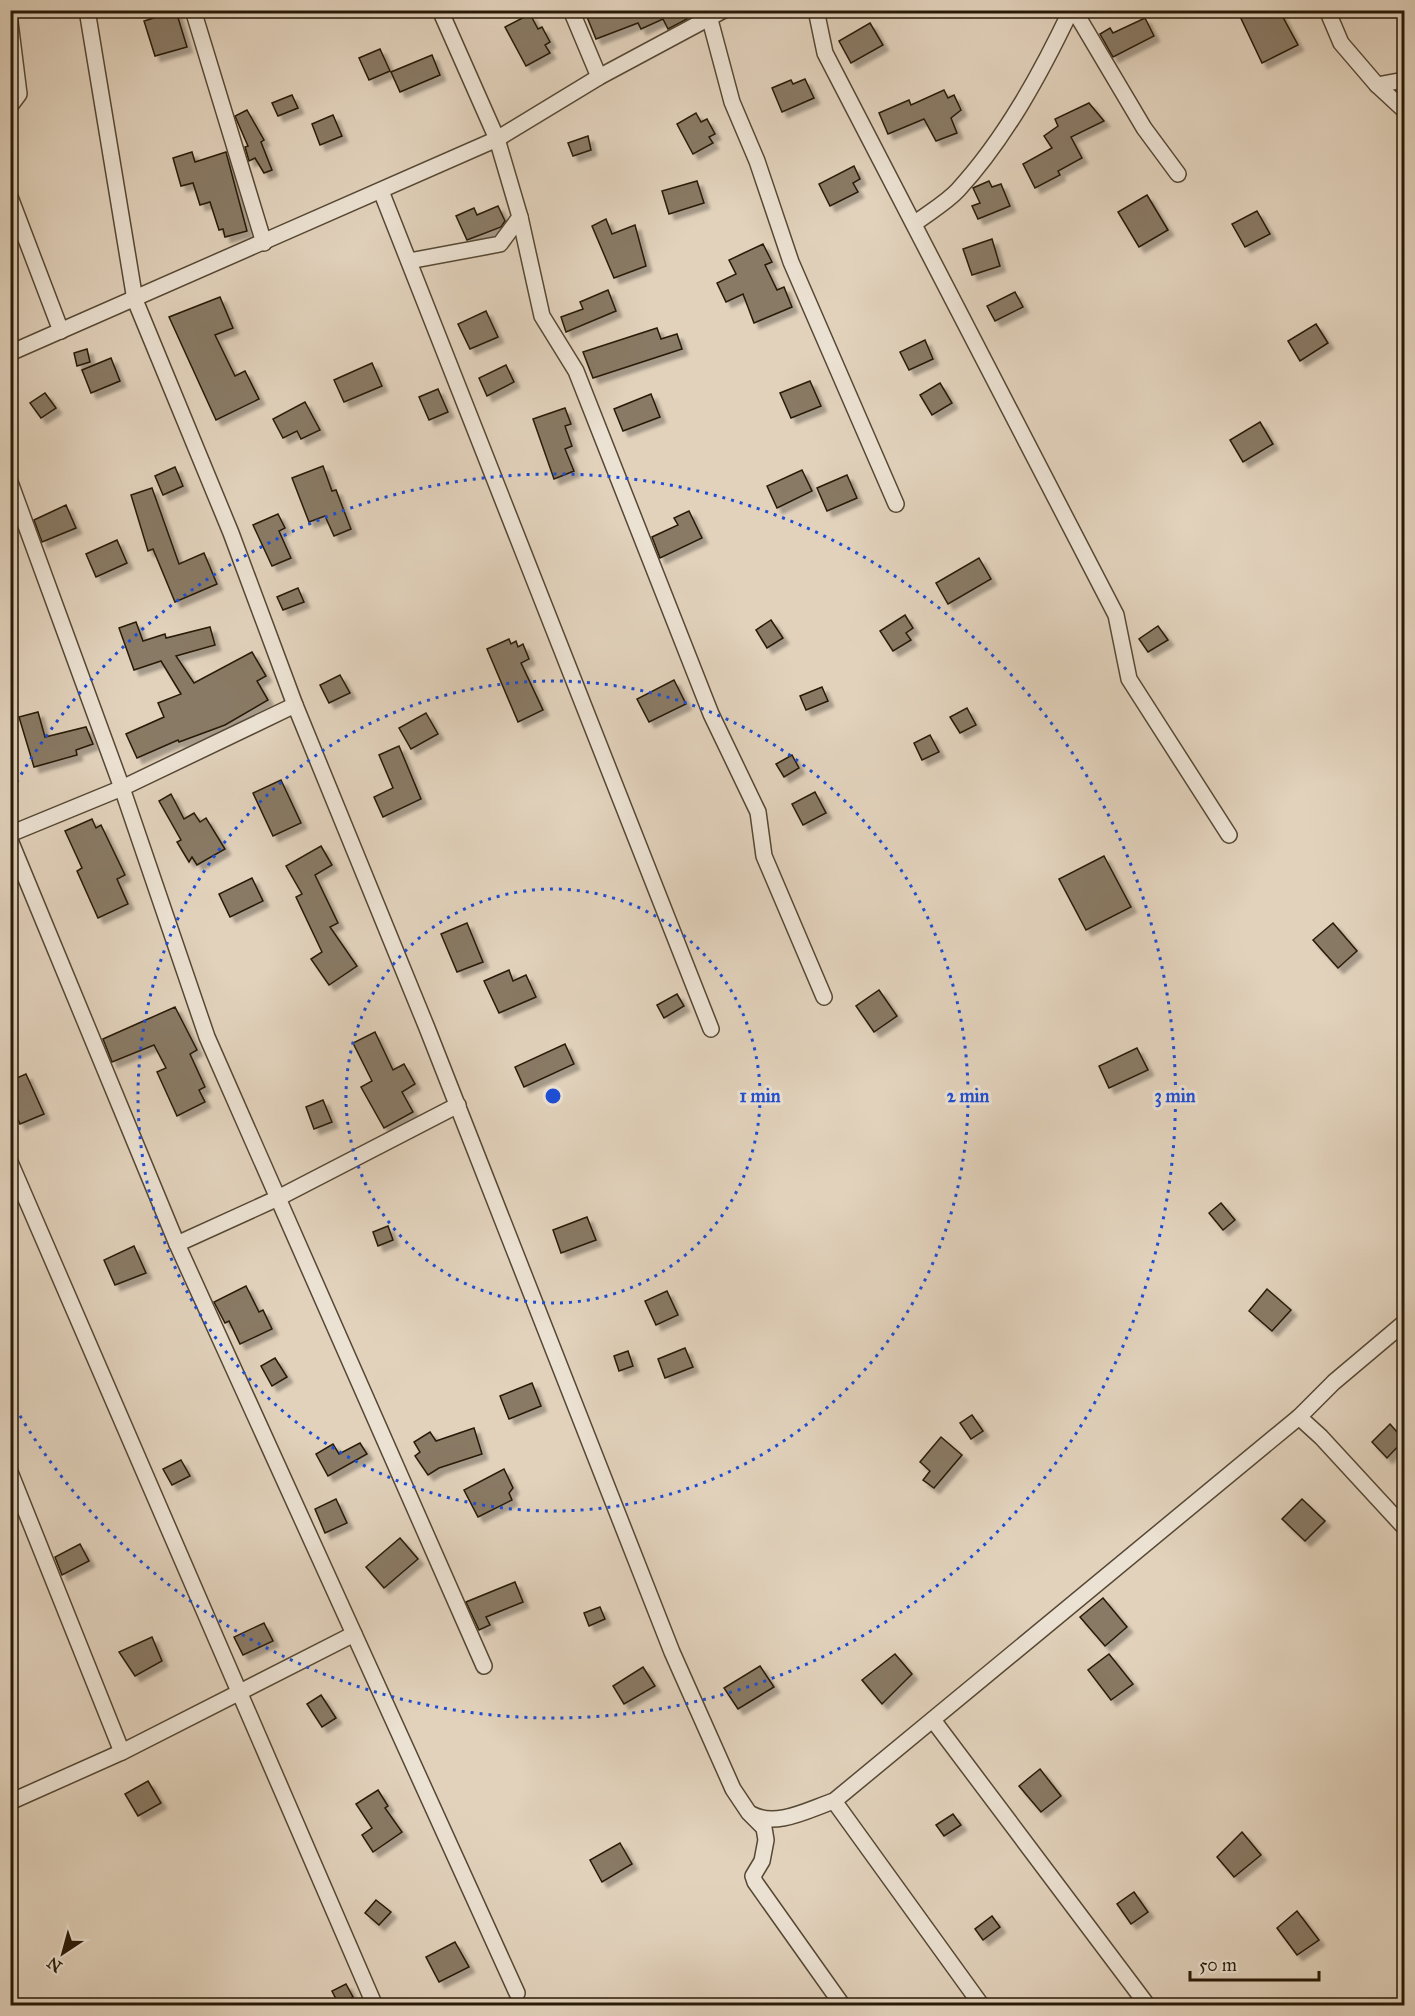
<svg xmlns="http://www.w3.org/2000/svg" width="1415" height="2016" font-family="'IM FELL Great Primer',serif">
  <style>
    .building { fill: #897a65; stroke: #281a07; stroke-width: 1.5; filter: url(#shadow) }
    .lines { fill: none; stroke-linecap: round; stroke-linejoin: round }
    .street-casing { stroke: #564834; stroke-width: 18 }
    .street { stroke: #ece2d3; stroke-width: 15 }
    .ring { fill: none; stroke: #1d4ed8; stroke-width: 3; stroke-dasharray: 3 6 }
    .centre { fill: #1d4ed8; stroke: #ece2d3; stroke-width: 3 }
    .ring-label { font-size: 18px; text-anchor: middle; font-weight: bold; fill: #1d4ed8; stroke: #ece2d3; stroke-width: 6; stroke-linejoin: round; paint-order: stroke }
  </style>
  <defs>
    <filter id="shadow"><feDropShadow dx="5.5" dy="5.5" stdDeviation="1.5" flood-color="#0004"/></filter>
  </defs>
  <rect width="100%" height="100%" fill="#e2d2bc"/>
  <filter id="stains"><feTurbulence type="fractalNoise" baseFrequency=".00333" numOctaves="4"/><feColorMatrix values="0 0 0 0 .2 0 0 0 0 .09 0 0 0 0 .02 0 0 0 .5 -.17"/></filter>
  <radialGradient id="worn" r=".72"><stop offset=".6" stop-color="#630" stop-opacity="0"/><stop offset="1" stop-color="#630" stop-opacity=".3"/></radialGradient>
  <g class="building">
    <path d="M 603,10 L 684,10 L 687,19 L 668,29 L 663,19 L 641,29 L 638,23 L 596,39 L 587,17 Z"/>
    <path d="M 1237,10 L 1279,10 L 1298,45 L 1262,63 Z"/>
    <path d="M 176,11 L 187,47 L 155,56 L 144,21 Z"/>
    <path d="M 530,14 L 538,29 L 542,27 L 550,42 L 545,45 L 550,53 L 526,66 L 505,27 Z"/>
    <path d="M 1145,18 L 1154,36 L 1113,57 L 1100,34 L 1110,28 L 1113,33 Z"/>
    <path d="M 870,23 L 883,45 L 851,63 L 839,41 Z"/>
    <path d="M 380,49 L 390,71 L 369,80 L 359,58 Z"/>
    <path d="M 432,55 L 440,75 L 400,92 L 391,72 Z"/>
    <path d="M 805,79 L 814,98 L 782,112 L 772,88 L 791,80 L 793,84 Z"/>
    <path d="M 944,90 L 948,98 L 954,95 L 961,110 L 951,118 L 957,133 L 936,141 L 924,119 L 888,134 L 879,113 L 909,100 L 911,105 Z"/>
    <path d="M 292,95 L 298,108 L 278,116 L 272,103 Z"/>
    <path d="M 1089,103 L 1104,121 L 1071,137 L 1082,158 L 1058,171 L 1060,175 L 1035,188 L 1023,164 L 1052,148 L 1044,136 L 1058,126 L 1055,119 Z"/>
    <path d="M 247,110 L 264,140 L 261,142 L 272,170 L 264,173 L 255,158 L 249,161 L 245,147 L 248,146 L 235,116 Z"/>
    <path d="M 696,113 L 701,122 L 707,119 L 715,134 L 709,137 L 713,143 L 693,154 L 677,124 Z"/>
    <path d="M 333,115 L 342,136 L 320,145 L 312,124 Z"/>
    <path d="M 588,136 L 591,150 L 573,156 L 568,143 Z"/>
    <path d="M 192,152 L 195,162 L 226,152 L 247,231 L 225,237 L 223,229 L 219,230 L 210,202 L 200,205 L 193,183 L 181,186 L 173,158 Z"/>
    <path d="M 854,166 L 860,179 L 853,183 L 858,192 L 830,206 L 819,184 Z"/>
    <path d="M 697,181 L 704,203 L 669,214 L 662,191 Z"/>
    <path d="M 989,181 L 992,187 L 1001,184 L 1010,206 L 978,219 L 972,206 L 980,203 L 973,188 Z"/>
    <path d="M 1147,195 L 1168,230 L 1139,247 L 1118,212 Z"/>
    <path d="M 498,206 L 505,221 L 501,227 L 467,240 L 456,216 L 474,208 L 477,215 Z"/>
    <path d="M 1257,211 L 1270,234 L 1245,247 L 1232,224 Z"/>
    <path d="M 606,219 L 612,234 L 635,225 L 646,266 L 614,278 L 592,226 Z"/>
    <path d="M 992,239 L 1000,266 L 972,275 L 963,249 Z"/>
    <path d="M 763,244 L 772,262 L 765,265 L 777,290 L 784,287 L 792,307 L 754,323 L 743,294 L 726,302 L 717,283 L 736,274 L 729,260 Z"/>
    <path d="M 608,290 L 616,311 L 566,332 L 561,317 L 583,309 L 580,302 Z"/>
    <path d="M 1015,292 L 1023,307 L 995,321 L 987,306 Z"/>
    <path d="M 220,297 L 233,328 L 215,335 L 235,376 L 245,371 L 259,399 L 216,420 L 169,317 Z"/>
    <path d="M 486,311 L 498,337 L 470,349 L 458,324 Z"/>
    <path d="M 1316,324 L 1328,343 L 1300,361 L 1288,341 Z"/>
    <path d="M 657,328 L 661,339 L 677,334 L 682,349 L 593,378 L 583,352 Z"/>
    <path d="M 925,340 L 933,359 L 909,370 L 900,352 Z"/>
    <path d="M 87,349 L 90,362 L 77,366 L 74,353 Z"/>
    <path d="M 111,358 L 120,381 L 91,393 L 82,370 Z"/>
    <path d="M 372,363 L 382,386 L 344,402 L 334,380 Z"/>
    <path d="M 506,365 L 514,382 L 487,396 L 479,378 Z"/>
    <path d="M 810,381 L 821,406 L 791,418 L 780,393 Z"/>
    <path d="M 940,383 L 952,403 L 932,415 L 920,395 Z"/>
    <path d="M 438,389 L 448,412 L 429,420 L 419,397 Z"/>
    <path d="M 45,393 L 56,408 L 41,418 L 30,403 Z"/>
    <path d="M 651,394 L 660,417 L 623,431 L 614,409 Z"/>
    <path d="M 305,402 L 320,430 L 301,439 L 297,431 L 283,438 L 273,419 Z"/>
    <path d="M 565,408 L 571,424 L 565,426 L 572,446 L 565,449 L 574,471 L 554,479 L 533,419 Z"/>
    <path d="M 1260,422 L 1273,444 L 1243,462 L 1230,440 Z"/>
    <path d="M 323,466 L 332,491 L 336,490 L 351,529 L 334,536 L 325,516 L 309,522 L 292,478 Z"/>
    <path d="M 175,467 L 183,486 L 163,495 L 155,476 Z"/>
    <path d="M 802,470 L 812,491 L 777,508 L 767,486 Z"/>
    <path d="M 847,475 L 857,498 L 827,511 L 817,488 Z"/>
    <path d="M 152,488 L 179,564 L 204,553 L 217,584 L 175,602 L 153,549 L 148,551 L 131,495 Z"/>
    <path d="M 66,505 L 76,528 L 42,542 L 34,520 Z"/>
    <path d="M 689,511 L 702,538 L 660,558 L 652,537 L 678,525 L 674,518 Z"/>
    <path d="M 278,514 L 285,528 L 279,531 L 291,558 L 272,566 L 253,525 Z"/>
    <path d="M 117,540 L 127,563 L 96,577 L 86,554 Z"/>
    <path d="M 979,558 L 991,579 L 948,604 L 936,583 Z"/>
    <path d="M 298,588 L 304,602 L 283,610 L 277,597 Z"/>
    <path d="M 905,615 L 913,628 L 906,633 L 911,640 L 893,651 L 880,631 Z"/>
    <path d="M 771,620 L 783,638 L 767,648 L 756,630 Z"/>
    <path d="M 136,622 L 143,641 L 165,634 L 166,638 L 210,627 L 215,645 L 176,656 L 194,683 L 252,652 L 266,676 L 257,681 L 268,700 L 225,725 L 179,742 L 178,740 L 137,758 L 126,734 L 164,717 L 158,703 L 181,694 L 161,661 L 134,670 L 119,628 Z"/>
    <path d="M 1158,626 L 1168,640 L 1148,652 L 1139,639 Z"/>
    <path d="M 509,639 L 511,644 L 516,641 L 518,647 L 523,644 L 529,659 L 521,663 L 543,710 L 518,722 L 487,649 Z"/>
    <path d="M 340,675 L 350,693 L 329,703 L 320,685 Z"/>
    <path d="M 674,680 L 686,704 L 649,722 L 637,699 Z"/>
    <path d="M 822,687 L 828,701 L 806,710 L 800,696 Z"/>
    <path d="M 967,708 L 976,725 L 960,733 L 950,717 Z"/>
    <path d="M 38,712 L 45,737 L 86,727 L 93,744 L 76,750 L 77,755 L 34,767 L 19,717 Z"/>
    <path d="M 426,713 L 438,734 L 411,749 L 399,728 Z"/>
    <path d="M 930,735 L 939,752 L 922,760 L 914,743 Z"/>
    <path d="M 399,746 L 421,799 L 383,817 L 374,797 L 393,788 L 379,755 Z"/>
    <path d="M 792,755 L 799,768 L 784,777 L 776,764 Z"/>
    <path d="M 281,780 L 301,823 L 273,836 L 253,793 Z"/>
    <path d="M 815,792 L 826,813 L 803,825 L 792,804 Z"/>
    <path d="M 171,794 L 184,819 L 194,813 L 200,822 L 206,818 L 225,849 L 197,865 L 192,857 L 189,862 L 177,842 L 181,840 L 159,801 Z"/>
    <path d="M 92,819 L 96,828 L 101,825 L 125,875 L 117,879 L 128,904 L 98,918 L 77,871 L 82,868 L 65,831 Z"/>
    <path d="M 321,846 L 332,865 L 315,875 L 338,923 L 330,927 L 357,966 L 329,985 L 311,959 L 322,952 L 296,897 L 302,894 L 286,866 Z"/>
    <path d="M 1104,856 L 1131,907 L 1086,930 L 1059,879 Z"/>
    <path d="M 252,878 L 263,901 L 230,917 L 219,894 Z"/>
    <path d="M 467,923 L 483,962 L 457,972 L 441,934 Z"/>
    <path d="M 1333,923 L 1357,951 L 1338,968 L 1313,940 Z"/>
    <path d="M 509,970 L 513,981 L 526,975 L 536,997 L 499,1013 L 484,981 Z"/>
    <path d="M 879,990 L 897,1016 L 874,1032 L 856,1006 Z"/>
    <path d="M 677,994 L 684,1006 L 664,1018 L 657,1005 Z"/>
    <path d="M 175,1007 L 197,1050 L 190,1054 L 205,1087 L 199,1090 L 205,1102 L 177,1116 L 157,1072 L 166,1068 L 154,1045 L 112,1062 L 103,1039 Z"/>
    <path d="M 375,1032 L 393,1070 L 404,1064 L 415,1084 L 402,1092 L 413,1112 L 384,1128 L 361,1087 L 372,1081 L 353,1043 Z"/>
    <path d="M 565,1044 L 574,1064 L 524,1087 L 515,1067 Z"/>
    <path d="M 1137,1048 L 1148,1070 L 1109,1088 L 1099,1066 Z"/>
    <path d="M 26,1074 L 44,1114 L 20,1124 L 10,1103 L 10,1081 Z"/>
    <path d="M 323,1100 L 332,1122 L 314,1129 L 306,1107 Z"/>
    <path d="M 1221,1203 L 1235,1220 L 1223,1230 L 1209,1213 Z"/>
    <path d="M 587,1217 L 596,1240 L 561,1253 L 553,1230 Z"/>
    <path d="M 388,1226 L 393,1240 L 378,1246 L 373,1232 Z"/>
    <path d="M 134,1246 L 146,1273 L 115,1285 L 104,1260 Z"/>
    <path d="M 246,1286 L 259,1312 L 263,1310 L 272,1329 L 240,1344 L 229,1321 L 225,1323 L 214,1302 Z"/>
    <path d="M 1267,1289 L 1291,1310 L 1272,1331 L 1249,1311 Z"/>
    <path d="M 667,1291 L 678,1315 L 656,1325 L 645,1301 Z"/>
    <path d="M 685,1348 L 693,1367 L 665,1378 L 658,1359 Z"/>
    <path d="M 628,1351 L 633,1366 L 619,1371 L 614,1356 Z"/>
    <path d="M 275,1358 L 287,1377 L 272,1386 L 261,1366 Z"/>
    <path d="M 532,1383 L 541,1406 L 509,1419 L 500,1396 Z"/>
    <path d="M 972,1415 L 983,1431 L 971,1439 L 960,1423 Z"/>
    <path d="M 1390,1424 L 1404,1440 L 1387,1458 L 1372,1442 Z"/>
    <path d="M 474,1428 L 482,1454 L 439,1468 L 428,1475 L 415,1456 L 420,1452 L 414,1442 L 430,1432 L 436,1441 Z"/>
    <path d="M 941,1437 L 962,1455 L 934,1488 L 923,1480 L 930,1471 L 920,1462 Z"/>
    <path d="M 360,1443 L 367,1454 L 328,1476 L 316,1454 L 333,1444 L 339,1454 Z"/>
    <path d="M 181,1460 L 190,1476 L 172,1485 L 163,1469 Z"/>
    <path d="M 504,1469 L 513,1488 L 509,1493 L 512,1500 L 478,1517 L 464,1490 Z"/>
    <path d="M 336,1499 L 347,1523 L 325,1533 L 315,1509 Z"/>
    <path d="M 1302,1499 L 1325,1521 L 1305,1541 L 1282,1519 Z"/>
    <path d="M 400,1538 L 418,1559 L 384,1588 L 366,1567 Z"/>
    <path d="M 80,1544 L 89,1561 L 62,1575 L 55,1557 Z"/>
    <path d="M 515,1582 L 523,1602 L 486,1617 L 490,1625 L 479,1630 L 466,1602 Z"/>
    <path d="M 1103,1598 L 1127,1627 L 1105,1646 L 1080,1617 Z"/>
    <path d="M 600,1607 L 605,1619 L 589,1626 L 584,1613 Z"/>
    <path d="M 264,1623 L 273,1641 L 243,1655 L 234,1637 Z"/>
    <path d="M 152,1637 L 162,1661 L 135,1676 L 119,1652 Z"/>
    <path d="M 895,1654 L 912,1674 L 882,1704 L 862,1680 Z"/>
    <path d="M 1109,1654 L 1133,1684 L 1111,1700 L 1088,1670 Z"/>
    <path d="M 760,1666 L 774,1687 L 738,1709 L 724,1688 Z"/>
    <path d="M 643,1667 L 655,1686 L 624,1704 L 613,1686 Z"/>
    <path d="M 321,1695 L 336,1718 L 322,1727 L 307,1704 Z"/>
    <path d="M 1040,1769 L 1061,1796 L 1041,1812 L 1019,1786 Z"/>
    <path d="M 148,1781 L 161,1803 L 138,1816 L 125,1794 Z"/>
    <path d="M 378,1790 L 388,1806 L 385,1808 L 402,1832 L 373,1852 L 362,1835 L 372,1828 L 356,1804 Z"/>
    <path d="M 953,1814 L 961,1825 L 944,1836 L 936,1825 Z"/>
    <path d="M 1242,1832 L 1261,1855 L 1234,1877 L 1217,1857 Z"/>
    <path d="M 620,1843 L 632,1864 L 602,1882 L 590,1860 Z"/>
    <path d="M 1134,1892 L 1148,1912 L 1131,1924 L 1117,1904 Z"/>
    <path d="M 376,1900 L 391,1912 L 379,1925 L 365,1913 Z"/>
    <path d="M 1297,1911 L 1319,1940 L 1297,1955 L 1277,1928 Z"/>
    <path d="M 992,1916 L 1000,1927 L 983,1940 L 975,1929 Z"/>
    <path d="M 455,1942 L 469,1967 L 439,1982 L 426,1957 Z"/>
    <path d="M 346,1984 L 353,1997 L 339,2005 L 332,1991 Z"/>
  </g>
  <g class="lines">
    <defs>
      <g id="street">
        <path d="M 87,10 L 135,300 L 231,533 L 295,705 L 427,1028 L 672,1652 L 733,1789 L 749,1813 L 764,1828 L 766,1840 L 762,1861 L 753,1876 L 755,1882 L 843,2006"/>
        <path d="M 193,10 L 264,243"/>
        <path d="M 571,10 L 599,77"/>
        <path d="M 705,10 L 709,16 L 732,102 L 757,161 L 791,262 L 896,504"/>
        <path d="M 816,10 L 825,53 L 1116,615 L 1129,679 L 1229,835"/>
        <path d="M 1074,10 L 1144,128 L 1178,174"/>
        <path d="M 1327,10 L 1341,43 L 1377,85 L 1404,110"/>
        <path d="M 10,22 L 19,94 L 10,106"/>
        <path d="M 1377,85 L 1404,80"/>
        <path d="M 381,191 L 711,1029"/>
        <path d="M 10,197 L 61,331"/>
        <path d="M 520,217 L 542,316 L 576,371 L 711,714 L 758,812 L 764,856 L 824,997"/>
        <path d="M 914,224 C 928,213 946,203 958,190 C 1005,139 1041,73 1071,10"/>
        <path d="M 409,261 L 500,244 L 520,217 L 497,139 L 440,10"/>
        <path d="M 10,353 L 497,139 L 599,77 L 724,10"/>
        <path d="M 10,482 L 122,788 L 207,1037 L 484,1666"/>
        <path d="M 10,834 L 122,788 L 295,705"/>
        <path d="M 10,840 L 177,1244 L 517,1993"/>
        <path d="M 10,1162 L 375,2006"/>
        <path d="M 177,1244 L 278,1198 L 458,1105"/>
        <path d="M 1299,1417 L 1321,1437 L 1404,1527"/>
        <path d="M 10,1472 L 122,1752"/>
        <path d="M 933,1720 L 1148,2006"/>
        <path d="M 834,1801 L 982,2006"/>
        <path d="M 10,1802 L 122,1752 L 354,1634"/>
        <path d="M 751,1814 C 777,1828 809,1809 834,1801 L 1299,1417 L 1334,1382 L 1404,1323"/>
      </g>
    </defs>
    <use href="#street" class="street-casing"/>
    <use href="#street" class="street"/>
  </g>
  <g class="ring">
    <circle cx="553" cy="1096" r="207"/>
    <circle cx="553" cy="1096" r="415"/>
    <path d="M12 790A622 622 0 1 1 12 1402"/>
  </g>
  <circle cx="553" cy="1096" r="9" class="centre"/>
  <g class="ring-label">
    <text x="760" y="1102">1 min</text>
    <text x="968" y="1102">2 min</text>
    <text x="1175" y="1102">3 min</text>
  </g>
  <rect width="1415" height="2016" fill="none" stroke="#e2d2bc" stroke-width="36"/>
  <rect x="12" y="12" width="1391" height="1992" fill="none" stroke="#281a07" stroke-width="3"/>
  <rect x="18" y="18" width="1379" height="1980" fill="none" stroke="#281a07" stroke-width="1.5"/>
  <g transform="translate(63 1953) rotate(216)" stroke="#ece2d3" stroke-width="4.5" paint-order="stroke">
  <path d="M0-4.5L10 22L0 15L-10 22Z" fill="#281a07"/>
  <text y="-9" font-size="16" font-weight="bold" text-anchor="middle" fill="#281a07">N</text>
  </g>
  <path d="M1190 1971v9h129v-9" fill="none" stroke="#281a07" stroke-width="3"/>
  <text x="1199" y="1971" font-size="18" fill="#281a07" stroke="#ece2d3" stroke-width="4.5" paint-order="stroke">50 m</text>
  <rect width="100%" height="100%" filter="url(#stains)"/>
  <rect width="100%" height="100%" fill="url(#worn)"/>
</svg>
